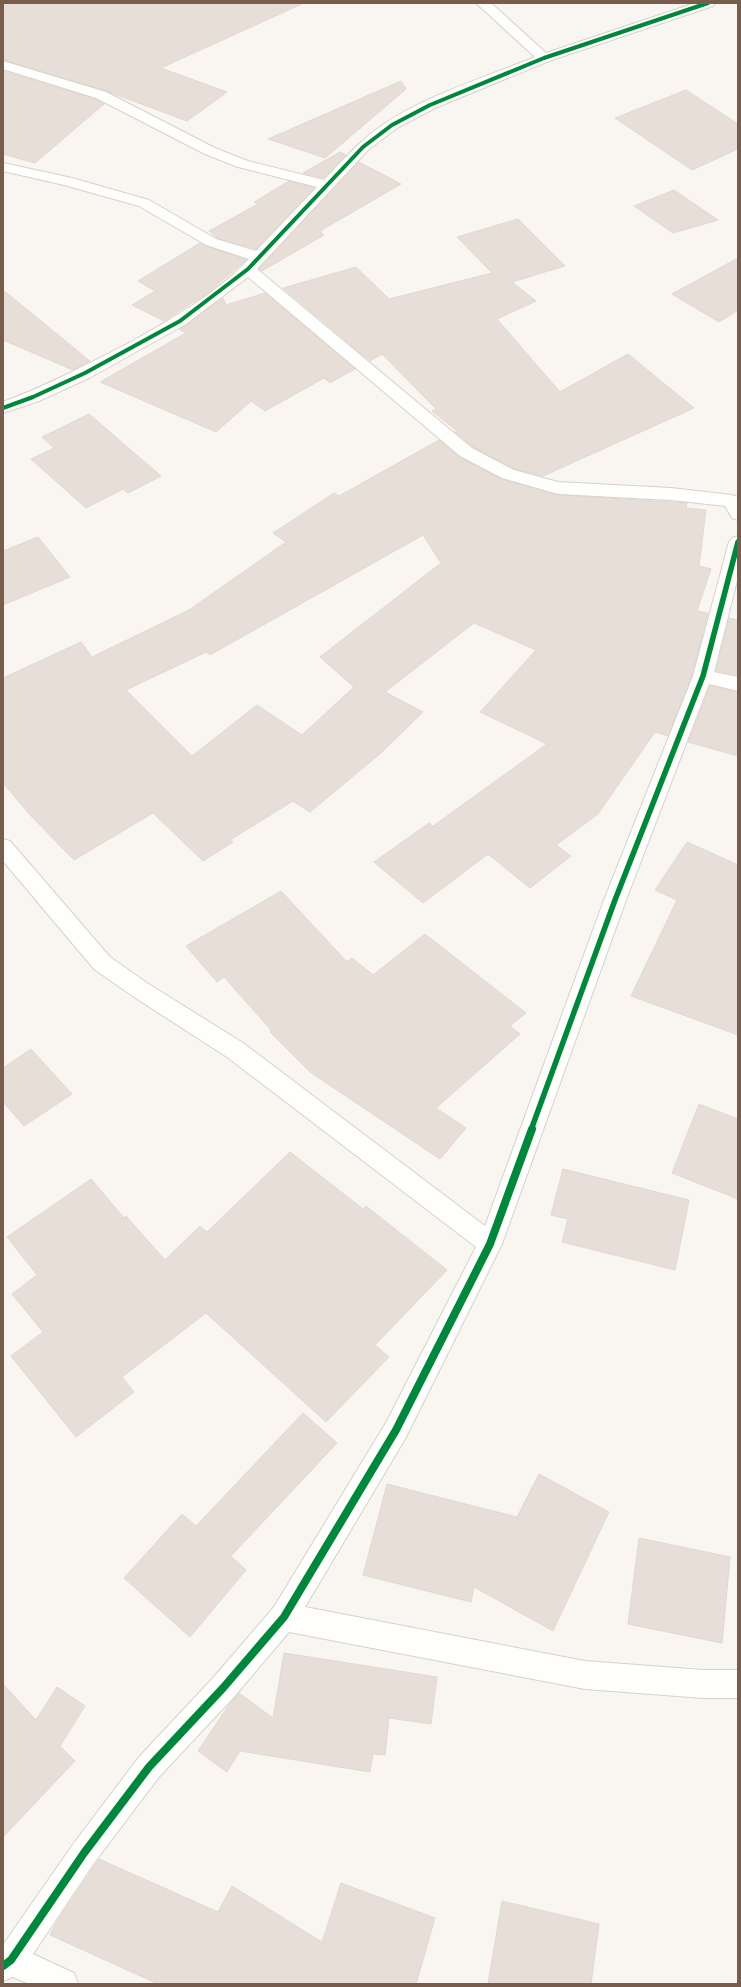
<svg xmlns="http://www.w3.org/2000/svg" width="741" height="1987" font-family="'Fira Sans Condensed',sans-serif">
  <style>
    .building { fill: #e6ded7; stroke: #e2d8d2; fill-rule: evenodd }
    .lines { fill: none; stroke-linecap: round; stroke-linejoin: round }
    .minor-casing { stroke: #d7d1cb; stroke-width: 2 }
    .minor { fill: #fefefd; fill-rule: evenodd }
    .cycleway-far2-casing { stroke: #fffaf3; stroke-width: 5.5 }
    .cycleway-far1-casing { stroke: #fffaf3; stroke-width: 8 }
    .cycleway-casing { stroke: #fffaf3; stroke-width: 10 }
    .cycleway-far2 { stroke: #00873e; stroke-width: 4 }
    .cycleway-far1 { stroke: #00873e; stroke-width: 5.5 }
    .cycleway { stroke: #00873e; stroke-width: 8 }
  </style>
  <rect width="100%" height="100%" fill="#f9f5f0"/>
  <g class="building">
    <path d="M 3,3 L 304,3 L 161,68 L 227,92 L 187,121 L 106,91 L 3,60 Z"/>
    <path d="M 3,71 L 95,99 L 104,104 L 35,163 L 3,154 Z"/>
    <path d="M 401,81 L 406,89 L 325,158 L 268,139 Z"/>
    <path d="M 686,90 L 738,124 L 738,149 L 692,170 L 615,118 Z"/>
    <path d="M 340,152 L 346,155 L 324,178 L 303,173 Z"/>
    <path d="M 359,162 L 401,184 L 320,231 L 324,235 L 262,271 L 259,269 Z"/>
    <path d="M 289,181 L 314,188 L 256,249 L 217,238 L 209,231 L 258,204 L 254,202 Z"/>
    <path d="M 674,190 L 718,220 L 673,233 L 634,206 Z"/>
    <path d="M 518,219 L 565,266 L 512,282 L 536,301 L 497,319 L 560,392 L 628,354 L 694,408 L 543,476 L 515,469 L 473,447 L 455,432 L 457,431 L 432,411 L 436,409 L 382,354 L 370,361 L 283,288 L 356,267 L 389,299 L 492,273 L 457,237 Z"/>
    <path d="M 200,243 L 246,260 L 206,294 L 164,321 L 132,305 L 155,291 L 138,281 Z"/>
    <path d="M 738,258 L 738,310 L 719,322 L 672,294 Z"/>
    <path d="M 3,290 L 90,361 L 73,370 L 3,340 Z"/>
    <path d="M 265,293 L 355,369 L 330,383 L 324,378 L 265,411 L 251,401 L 216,432 L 100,382 L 186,333 L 179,329 L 223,298 L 226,305 Z"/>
    <path d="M 89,414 L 161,476 L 128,493 L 123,489 L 86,508 L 31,459 L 54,448 L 42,437 Z"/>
    <path d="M 439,440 L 459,457 L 501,479 L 558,495 L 671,502 L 687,503 L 686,508 L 706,510 L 699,566 L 711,569 L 697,611 L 708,613 L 692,676 L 668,736 L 655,732 L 598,814 L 556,845 L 571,856 L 530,888 L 488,854 L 423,903 L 374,862 L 429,823 L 433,826 L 547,744 L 480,712 L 536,650 L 474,623 L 385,692 L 423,712 L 381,753 L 310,812 L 293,801 L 230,840 L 233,842 L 203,861 L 153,813 L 74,860 L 32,817 L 3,783 L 3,678 L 81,642 L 92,657 L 189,610 L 286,542 L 273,533 L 334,493 L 339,496 ZM 423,535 L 441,563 L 320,657 L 354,687 L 302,735 L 257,705 L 192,756 L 126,690 L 206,652 L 210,655 Z"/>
    <path d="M 38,537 L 70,577 L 3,605 L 3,551 Z"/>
    <path d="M 729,618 L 738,620 L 738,675 L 716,671 Z"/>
    <path d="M 710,686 L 738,692 L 738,756 L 688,742 Z"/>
    <path d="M 687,842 L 738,865 L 738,1035 L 631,996 L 677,900 L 655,890 Z"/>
    <path d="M 281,891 L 347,962 L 352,958 L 373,975 L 425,934 L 526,1013 L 510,1026 L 520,1034 L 436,1108 L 466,1128 L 440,1159 L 310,1072 L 270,1032 L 271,1030 L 224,977 L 217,982 L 186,946 Z"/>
    <path d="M 31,1049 L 72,1094 L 24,1126 L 3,1102 L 3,1068 Z"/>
    <path d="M 699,1104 L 738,1119 L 738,1199 L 672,1173 Z"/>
    <path d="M 290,1152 L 363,1209 L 366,1206 L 447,1270 L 375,1345 L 389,1357 L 326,1422 L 206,1313 L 122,1377 L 134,1392 L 76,1437 L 11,1356 L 43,1332 L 12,1294 L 37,1275 L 7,1237 L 91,1179 L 124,1218 L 126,1216 L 165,1260 L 200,1226 L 207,1232 Z"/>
    <path d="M 563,1169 L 689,1200 L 675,1270 L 562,1242 L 568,1219 L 551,1215 Z"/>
    <path d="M 303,1413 L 337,1443 L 231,1556 L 246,1570 L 190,1637 L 124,1578 L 182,1514 L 196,1526 Z"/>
    <path d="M 539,1474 L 609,1512 L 553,1631 L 474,1587 L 471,1602 L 363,1575 L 387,1484 L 517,1517 Z"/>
    <path d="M 639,1538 L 730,1557 L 722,1643 L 628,1624 Z"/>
    <path d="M 284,1653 L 437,1677 L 431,1724 L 389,1718 L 385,1755 L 373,1754 L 370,1772 L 240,1751 L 227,1772 L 198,1751 L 229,1705 L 239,1693 L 273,1718 Z"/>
    <path d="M 3,1684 L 36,1720 L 57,1687 L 85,1706 L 60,1746 L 75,1761 L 3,1837 Z"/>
    <path d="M 99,1859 L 218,1912 L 232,1886 L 322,1942 L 341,1883 L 435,1918 L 416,1984 L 158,1984 L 50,1935 L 56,1923 Z"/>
    <path d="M 502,1901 L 599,1924 L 591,1984 L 488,1984 Z"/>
  </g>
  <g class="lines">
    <defs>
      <g id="minor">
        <path d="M 476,3 L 491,3 L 546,53 L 695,3 L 715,3 L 713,6 L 549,61 L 435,108 L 397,128 L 368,150 L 257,269 L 472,448 L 514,470 L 558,482 L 671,488 L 732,495 L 738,497 L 738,520 L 732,518 L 725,506 L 671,500 L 558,494 L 502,478 L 460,456 L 248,277 L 186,324 L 91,377 L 39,401 L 3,413 L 3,402 C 46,386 86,365 127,344 C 170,320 215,295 249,259 L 206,245 L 139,206 L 64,185 L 3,171 L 3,163 L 72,178 L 149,200 L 216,239 L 256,251 L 317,187 L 238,167 L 205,154 L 96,98 L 3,69 L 3,61 L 106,92 L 215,148 L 248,161 L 324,180 C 344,159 362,138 387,122 C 428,95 488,76 535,57 Z"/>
        <path d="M 738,536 L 738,577 L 714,672 L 738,677 L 738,691 L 709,684 L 626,900 L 502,1244 L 405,1439 L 305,1607 L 585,1661 L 703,1670 L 738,1670 L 738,1698 L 703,1698 L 585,1689 L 289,1632 L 233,1698 L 159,1777 L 94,1863 L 33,1954 L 74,1973 L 78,1984 L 29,1984 L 13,1977 L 3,1981 L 3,1945 L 74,1843 L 139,1757 L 213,1678 L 274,1607 L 387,1421 L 476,1247 L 227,1057 L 131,995 L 94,969 L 3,861 L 3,839 L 10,841 L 110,957 L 147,983 L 243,1043 L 485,1226 L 604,900 L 693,676 L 729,542 L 732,538 Z"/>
      </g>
    </defs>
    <use href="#minor" class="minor-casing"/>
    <use href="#minor" class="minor"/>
    <defs>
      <path id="cycleway-far2" d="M 3,408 L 33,397 L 85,373 L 180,321 L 248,269 L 363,147 L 392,125 L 430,105 L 544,58 L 708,3"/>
      <path id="cycleway-far1" d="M 531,1130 L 615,900 L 703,676 L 738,542"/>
      <path id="cycleway" d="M 3,1966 L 11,1960 L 84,1853 L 149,1767 L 223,1688 L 284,1617 L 396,1430 L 490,1244 L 532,1129"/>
    </defs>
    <use href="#cycleway-far2" class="cycleway-far2-casing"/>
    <use href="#cycleway-far1" class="cycleway-far1-casing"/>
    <use href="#cycleway" class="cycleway-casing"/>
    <use href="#cycleway-far2" class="cycleway-far2"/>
    <use href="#cycleway-far1" class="cycleway-far1"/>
    <use href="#cycleway" class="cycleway"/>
  </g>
  <rect width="741" height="1987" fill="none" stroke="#7a5c4d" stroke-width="8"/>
</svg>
